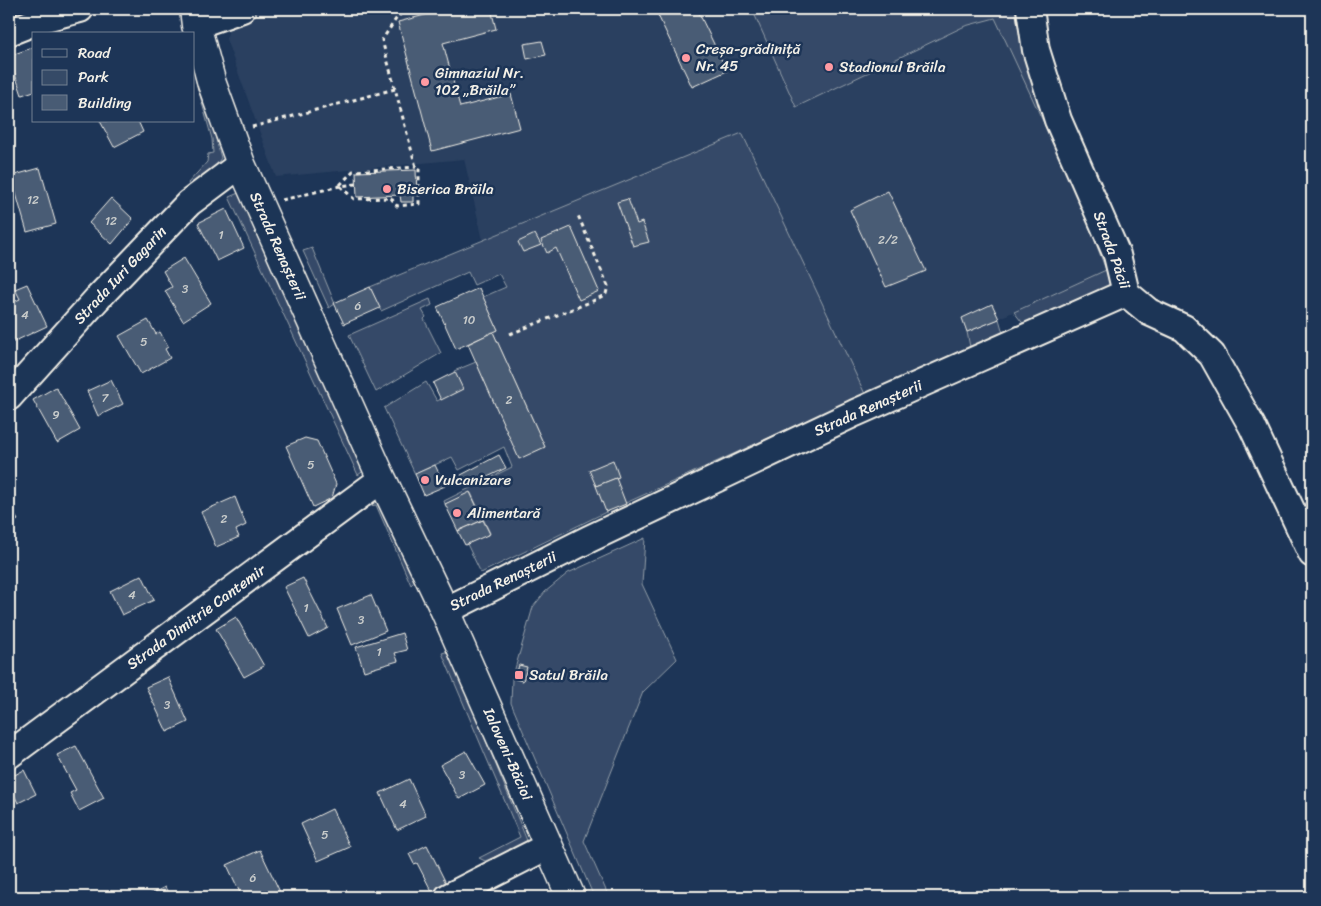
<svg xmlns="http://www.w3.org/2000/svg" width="1321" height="906" font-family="Sriracha,sans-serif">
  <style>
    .built { fill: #2a4060 }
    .green { fill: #354a67; stroke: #949ea8 }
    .building { fill: #485b74; stroke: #f4f1e8 }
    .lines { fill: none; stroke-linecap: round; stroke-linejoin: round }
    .minor-casing { stroke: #f4f1e8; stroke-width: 30 }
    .major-casing { stroke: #f4f1e8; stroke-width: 31 }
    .path { stroke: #f4f1e8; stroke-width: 3; stroke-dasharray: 4 4; stroke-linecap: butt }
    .minor { stroke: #1d3557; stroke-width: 26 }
    .major { stroke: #1d3557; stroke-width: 28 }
    .poi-dot { fill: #ff9aa2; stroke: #1d3557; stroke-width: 2 }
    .labels { text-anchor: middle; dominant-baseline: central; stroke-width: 5; stroke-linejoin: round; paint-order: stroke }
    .number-label { font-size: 12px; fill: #c9cccb }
    .poi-label { font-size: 15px; fill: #f4f1e8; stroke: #1d3557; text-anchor: start }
    .street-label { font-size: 15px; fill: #f4f1e8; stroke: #1d3557 }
  </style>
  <rect width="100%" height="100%" fill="#1d3557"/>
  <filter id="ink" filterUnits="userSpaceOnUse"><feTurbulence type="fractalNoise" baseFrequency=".02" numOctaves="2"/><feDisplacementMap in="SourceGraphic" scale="10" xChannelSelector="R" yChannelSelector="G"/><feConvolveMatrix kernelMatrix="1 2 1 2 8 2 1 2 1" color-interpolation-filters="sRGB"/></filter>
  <g filter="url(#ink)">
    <path class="built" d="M 268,9 L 752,9 L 796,107 L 965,26 L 995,17 L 1080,201 L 1107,270 L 968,332 L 970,347 L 865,394 L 742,134 L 483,240 L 464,159 L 276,177 L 226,39 L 230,26 L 243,18 Z"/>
    <g class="green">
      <path d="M 752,9 L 1023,9 L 1114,268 L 1112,284 L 1101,293 L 1025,326 L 1014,312 L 1106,270 L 1080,201 L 995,18 L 965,26 L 796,107 Z"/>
      <path d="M 194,55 L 221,158 L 208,177 L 191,189 L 188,183 L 207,162 L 208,154 L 213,153 L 212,139 L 194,74 Z"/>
      <path d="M 742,133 L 865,394 L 606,512 L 481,573 L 467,544 L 490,533 L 471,493 L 445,504 L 444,501 L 512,467 L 504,447 L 459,470 L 452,457 L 415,474 L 384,408 L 426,382 L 437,401 L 462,389 L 454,371 L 476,362 L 519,458 L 545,447 L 493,332 L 498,330 L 483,297 L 506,287 L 499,274 L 474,285 L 468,272 L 381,311 L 370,287 Z"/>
      <path d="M 241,192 L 365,470 L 358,475 L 229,197 Z"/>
      <path d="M 312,248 L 335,304 L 329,308 L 303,251 Z"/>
      <path d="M 430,299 L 432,305 L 422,310 L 426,317 L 424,319 L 441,353 L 376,392 L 349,335 Z"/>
      <path d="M 999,319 L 1003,333 L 970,347 L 967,332 Z"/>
      <path d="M 379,497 L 418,578 L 411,585 L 376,505 L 364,507 Z"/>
      <path d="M 645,538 L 642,584 L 677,659 L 643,692 L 584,841 L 609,897 L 594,897 L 511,703 L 512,679 L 533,607 L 545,592 L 568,573 Z"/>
      <path d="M 449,651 L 528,843 L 485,861 L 479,858 L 520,837 L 442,653 Z"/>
    </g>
    <g class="building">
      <path d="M 448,9 L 491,9 L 496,29 L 443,43 L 460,107 L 511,94 L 520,128 L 432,151 L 398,22 Z"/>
      <path d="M 655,9 L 697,9 L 727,71 L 692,87 Z"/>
      <path d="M 542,41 L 546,55 L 527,59 L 524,44 Z"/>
      <path d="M 34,47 L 34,91 L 22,95 L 9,56 Z"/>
      <path d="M 100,121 L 138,121 L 143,132 L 114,147 Z"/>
      <path d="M 40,168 L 56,224 L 27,232 L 11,176 Z"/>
      <path d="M 416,170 L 417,195 L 413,195 L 413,202 L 401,202 L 400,195 L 357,197 L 356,172 Z"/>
      <path d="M 888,191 L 926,271 L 886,287 L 850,210 Z"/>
      <path d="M 111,198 L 133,219 L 112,244 L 89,223 Z"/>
      <path d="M 628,199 L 637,224 L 642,222 L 649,242 L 633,246 L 617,202 Z"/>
      <path d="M 226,209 L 244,248 L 217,261 L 198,223 Z"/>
      <path d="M 571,227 L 599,291 L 579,300 L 556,248 L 547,253 L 541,240 Z"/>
      <path d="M 535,234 L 541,245 L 523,252 L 518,242 Z"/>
      <path d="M 184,258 L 211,303 L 183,321 L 165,291 L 172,287 L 163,271 Z"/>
      <path d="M 27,284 L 47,326 L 11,343 L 9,339 L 9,304 L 20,299 L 15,289 Z"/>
      <path d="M 370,287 L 380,308 L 344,324 L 334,303 Z"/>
      <path d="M 479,288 L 498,330 L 456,349 L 437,307 Z"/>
      <path d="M 992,304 L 999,319 L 967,332 L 962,318 Z"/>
      <path d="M 148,320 L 156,334 L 160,332 L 168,347 L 165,349 L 170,358 L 141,374 L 119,336 Z"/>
      <path d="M 493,332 L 545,447 L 519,459 L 468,344 Z"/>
      <path d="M 455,372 L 463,389 L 441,400 L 433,383 Z"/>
      <path d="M 111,380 L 123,404 L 98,416 L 87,391 Z"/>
      <path d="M 56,387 L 80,430 L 57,443 L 33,400 Z"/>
      <path d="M 305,438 L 317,441 L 336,484 L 332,498 L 313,507 L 286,446 Z"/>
      <path d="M 499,455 L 506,468 L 467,487 L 461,475 Z"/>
      <path d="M 613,460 L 619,477 L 596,486 L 589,470 Z"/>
      <path d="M 435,465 L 445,486 L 424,495 L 415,474 Z"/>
      <path d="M 616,478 L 626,504 L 606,512 L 596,486 Z"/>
      <path d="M 470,492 L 483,520 L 458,531 L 445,504 Z"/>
      <path d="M 235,497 L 246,525 L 236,530 L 239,537 L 216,547 L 201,512 Z"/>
      <path d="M 9,506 L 18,520 L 9,525 Z"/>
      <path d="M 483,520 L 490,534 L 465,545 L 458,531 Z"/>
      <path d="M 142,575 L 154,600 L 122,615 L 110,591 Z"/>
      <path d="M 303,578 L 328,628 L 309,638 L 284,587 Z"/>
      <path d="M 371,595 L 386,631 L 352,645 L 337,609 Z"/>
      <path d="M 236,617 L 264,666 L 244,677 L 216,629 Z"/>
      <path d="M 402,633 L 407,650 L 395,653 L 398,661 L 364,671 L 356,647 Z"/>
      <path d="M 519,665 L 527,667 L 523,681 L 515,679 Z"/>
      <path d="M 168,677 L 188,722 L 167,732 L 146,687 Z"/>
      <path d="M 76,746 L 104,798 L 79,811 L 70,793 L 76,790 L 57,755 Z"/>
      <path d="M 466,751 L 485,785 L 459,799 L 440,765 Z"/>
      <path d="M 24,770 L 36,794 L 18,803 L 9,784 L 9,778 Z"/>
      <path d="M 409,779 L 426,816 L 397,830 L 380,793 Z"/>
      <path d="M 332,809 L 350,847 L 318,861 L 301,824 Z"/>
      <path d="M 427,845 L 447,885 L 432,892 L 417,863 L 414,864 L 409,854 Z"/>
      <path d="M 260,850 L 280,892 L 268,897 L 242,897 L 227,865 Z"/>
      <path d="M 165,887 L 170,897 L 145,897 Z"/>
    </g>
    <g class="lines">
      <defs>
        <g id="minor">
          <path d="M 1030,9 L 1036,50 L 1058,120 L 1117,255 L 1126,293 L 1149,312 L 1184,328 L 1212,355 L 1252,426 L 1312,554"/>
          <path d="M 196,25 L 242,9"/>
          <path d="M 9,32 L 42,19 L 80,9"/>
          <path d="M 9,397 L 97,299 L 189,203 L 241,164"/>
          <path d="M 445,611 L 589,539 L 855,413 L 1126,293"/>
          <path d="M 9,755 L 382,479"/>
          <path d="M 448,897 L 548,846"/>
        </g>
        <path id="major" d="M 194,9 L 196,25 L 212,84 L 241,164 L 382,479 L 445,611 L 571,897"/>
      </defs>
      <use href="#minor" class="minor-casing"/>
      <use href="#major" class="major-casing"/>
      <g class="path">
        <path d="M 252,127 L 395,89"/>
        <path d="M 340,185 L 353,171 L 416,167"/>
        <path d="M 340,186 L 354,199 L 391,198 L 397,206 L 419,204 L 419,169 L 416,167 L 382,40 L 396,19 L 405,9"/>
        <path d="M 282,200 L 340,186 L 357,184"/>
        <path d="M 510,334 L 595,300 L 606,294 L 608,286 L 577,213"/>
      </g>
      <use href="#minor" class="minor"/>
      <use href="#major" class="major"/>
    </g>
  </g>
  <g class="poi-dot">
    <circle cx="686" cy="58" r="5"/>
    <circle cx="829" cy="67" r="5"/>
    <circle cx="425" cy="82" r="5"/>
    <circle cx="387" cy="189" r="5"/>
    <circle cx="425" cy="480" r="5"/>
    <circle cx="457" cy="513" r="5"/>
    <rect x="514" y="670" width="10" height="10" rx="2.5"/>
  </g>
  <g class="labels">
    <g class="number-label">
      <text x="33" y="200">12</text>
      <text x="111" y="221">12</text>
      <text x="221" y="235">1</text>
      <text x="888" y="240">2/2</text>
      <text x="185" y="289">3</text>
      <text x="358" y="306">6</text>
      <text x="25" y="315">4</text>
      <text x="469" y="320">10</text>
      <text x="144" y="342">5</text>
      <text x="105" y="398">7</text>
      <text x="509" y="400">2</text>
      <text x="56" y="415">9</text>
      <text x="311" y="465">5</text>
      <text x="224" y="519">2</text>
      <text x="132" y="595">4</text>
      <text x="306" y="608">1</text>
      <text x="361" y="620">3</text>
      <text x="379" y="652">1</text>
      <text x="167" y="705">3</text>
      <text x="462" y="775">3</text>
      <text x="403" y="804">4</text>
      <text x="325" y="835">5</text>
      <text x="253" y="878">6</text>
    </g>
    <g class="poi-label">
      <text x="696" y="49">Creșa-grădiniță<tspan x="696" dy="17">Nr. 45</tspan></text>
      <text x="839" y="67">Stadionul Brăila</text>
      <text x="435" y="73">Gimnaziul Nr.<tspan x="435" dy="17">102 „Brăila”</tspan></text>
      <text x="397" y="189">Biserica Brăila</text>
      <text x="435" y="480">Vulcanizare</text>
      <text x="467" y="513">Alimentară</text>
      <text x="529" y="675">Satul Brăila</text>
    </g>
    <g class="street-label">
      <text transform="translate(278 246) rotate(66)">Strada Renașterii</text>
      <text transform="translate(1112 250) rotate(70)">Strada Păcii</text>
      <text transform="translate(120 275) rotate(-47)">Strada Iuri Gagarin</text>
      <text transform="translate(868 408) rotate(-24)">Strada Renașterii</text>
      <text transform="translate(503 581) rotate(-26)">Strada Renașterii</text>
      <text transform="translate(196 617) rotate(-36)">Strada Dimitrie Cantemir</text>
      <text transform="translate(508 754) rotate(66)">Ialoveni-Băcioi</text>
    </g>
  </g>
  <rect width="1321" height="906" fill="none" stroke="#1d3557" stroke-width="30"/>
  <rect x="15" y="15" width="1291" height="876" fill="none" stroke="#f4f1e8" stroke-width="2" filter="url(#ink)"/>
  <rect x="32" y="32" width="162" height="90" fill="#1d3557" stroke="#738091"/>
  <rect x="42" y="49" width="25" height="8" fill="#1d3557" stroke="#738091"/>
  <text x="78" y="58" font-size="15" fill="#f4f1e8">Road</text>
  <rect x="42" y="70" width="25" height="15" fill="#354a67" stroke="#738091"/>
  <text x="78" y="82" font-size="15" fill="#f4f1e8">Park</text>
  <rect x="42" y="95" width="25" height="15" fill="#485b74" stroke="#738091"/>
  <text x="78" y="108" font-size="15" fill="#f4f1e8">Building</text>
</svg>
